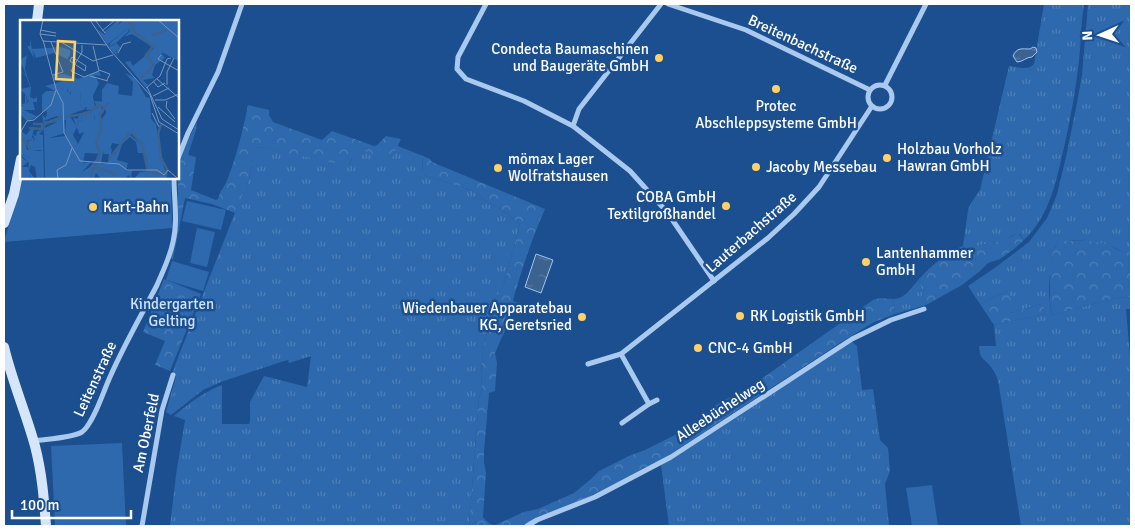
<svg xmlns="http://www.w3.org/2000/svg" width="1135" height="530" font-family="Signika,sans-serif">
  <style>
    .grass { fill: url(#grass-tufts) }
    .forest { fill: url(#forest-crowns) }
    .garden { fill: #2e69ad }
    .water { fill: url(#water-ripples); stroke: #9cc4f0 }
    .lines { fill: none; stroke-linecap: round; stroke-linejoin: round }
    .street { stroke: #a9c9ee; stroke-width: 5 }
    .secondary { stroke: #d6e6fa; stroke-width: 10 }
    .poi-dot { fill: #ffd166; stroke: #1b4f8f; stroke-width: 2 }
    .labels { text-anchor: middle; dominant-baseline: central; stroke-width: 5; stroke-linejoin: round; paint-order: stroke }
    .street-label { font-size: 15px; fill: #fff; stroke: #1b4f8f }
    .poi-label { font-size: 15px; fill: #fff; stroke: #1b4f8f; text-anchor: start }
    .park-label { font-size: 15px; fill: #cfe3fa; stroke: #1b4f8f }
    .inset-river { fill: none; stroke: #3c6290; stroke-width: 2.5 }
    .inset-road { fill: none; stroke: #7695bc; stroke-width: 1 }
    .view { fill: #ffd166; fill-opacity: 0.15; stroke: #ffd166; stroke-width: 2.5 }
    .inset-edge { fill: none; stroke: #fff; stroke-width: 2.5 }
  </style>
  <defs>
    <pattern id="grass-tufts" width="24" height="20" patternUnits="userSpaceOnUse" patternTransform="scale(1.25)"><rect width="24" height="20" fill="#2e69ad"/><path d="M3 7l-1-3M5 7V3M7 7l1-3M15 17l-1-3M17 17v-4M19 17l1-3" fill="none" stroke="#4d80b9"/></pattern>
    <pattern id="forest-crowns" width="20" height="18" patternUnits="userSpaceOnUse" patternTransform="scale(1.25)"><rect width="20" height="18" fill="#2e69ad"/><path d="M2 6a3 3 0 1 1 6 0M12 15a3 3 0 1 1 6 0" fill="none" stroke="#4d80b9"/></pattern>
    <pattern id="water-ripples" width="26" height="14" patternUnits="userSpaceOnUse" patternTransform="scale(1.25)"><rect width="26" height="14" fill="#3c6290"/><path d="M2 4q2-2 4 0t4 0M15 11q2-2 4 0t4 0" fill="none" stroke="#597aa1"/></pattern>
  </defs>
  <rect width="100%" height="100%" fill="#1b4f8f"/>
  <g class="grass">
    <path d="M 1044,4 L 1084,4 C 1081,23 1081,42 1079,61 C 1076,88 1071,116 1065,143 C 1057,177 1051,215 1024,240 L 1020,234 L 1013,235 L 1003,241 L 981,245 L 967,249 L 965,249 L 963,246 L 968,210 L 971,203 L 980,190 L 1009,66 C 1017,67 1028,71 1034,64 Z"/>
    <path d="M 1088,4 L 1131,4 L 1131,252 C 1123,254 1120,250 1113,247 C 1100,243 1062,233 1054,249 C 1052,253 1052,259 1051,264 C 1049,281 1048,299 1052,315 L 1116,298 L 1131,297 L 1131,309 L 1126,309 L 1131,368 L 1131,526 L 1021,526 L 999,386 C 998,379 995,372 991,367 C 983,357 980,360 979,346 L 996,346 L 994,325 L 1045,314 L 1041,304 L 1010,313 L 1007,291 L 980,304 L 968,286 L 996,267 L 1029,242 L 1047,218 L 1051,209 L 1057,194 L 1066,157 L 1076,108 L 1082,75 Z"/>
    <path d="M 398,146 L 423,156 L 422,169 L 423,175 L 468,189 L 478,194 L 484,200 L 501,209 L 520,224 L 504,283 L 493,305 L 483,350 L 481,375 L 482,389 L 479,398 L 469,526 L 170,526 L 176,475 L 185,420 L 174,416 C 189,403 204,392 222,385 L 222,424 L 249,424 L 250,421 L 250,402 L 264,376 L 307,387 L 311,356 L 289,363 L 288,360 L 284,361 L 221,382 L 203,390 L 171,415 L 166,412 L 176,376 L 173,373 L 175,365 L 240,200 C 244,192 247,185 250,176 C 252,167 252,157 257,148 L 260,147 L 349,165 L 356,148 Z"/>
    <path d="M 919,279 L 923,298 L 926,305 L 895,314 L 893,299 C 905,299 911,288 919,279 Z"/>
    <path d="M 850,340 L 857,346 L 862,390 L 873,389 L 880,440 L 888,448 L 890,471 L 885,484 L 889,526 L 669,526 L 661,465 Z"/>
  </g>
  <g class="forest">
    <path d="M 248,105 L 269,110 L 269,115 L 273,122 L 322,140 L 332,131 L 374,146 L 377,145 L 386,136 L 401,139 L 390,162 L 357,148 L 348,166 L 260,147 L 257,148 C 253,156 252,166 250,175 C 247,188 240,200 235,213 L 212,204 L 185,198 L 173,259 L 170,258 L 178,216 L 178,166 L 181,154 L 197,122 L 196,130 L 188,155 L 196,157 L 191,190 L 216,200 L 218,199 C 220,190 225,187 228,178 C 237,154 243,130 248,105 Z"/>
    <path d="M 423,156 L 430,159 L 432,162 L 545,209 C 532,238 522,269 513,300 L 514,302 L 519,303 L 517,309 L 510,319 L 495,353 L 497,363 L 495,391 L 489,393 L 484,451 L 484,462 L 486,473 L 483,517 C 486,521 490,525 495,525 L 524,512 L 538,509 L 574,493 L 591,479 L 599,471 L 629,456 L 645,450 L 689,428 L 699,422 L 711,409 L 716,405 L 757,382 L 873,300 L 880,298 L 893,299 L 895,314 L 874,322 L 843,341 L 666,457 L 645,470 L 616,485 L 544,516 L 524,526 L 469,526 L 479,398 L 482,389 L 481,375 L 483,350 L 493,305 L 504,283 L 520,224 L 501,209 L 484,200 L 478,194 L 468,189 L 423,175 L 422,173 Z"/>
    <path d="M 1018,233 L 1024,240 L 1014,249 L 1000,259 L 988,263 L 980,271 L 962,285 L 926,305 L 923,298 L 919,279 C 931,266 946,253 963,246 L 965,249 L 967,249 L 981,245 L 1002,241 Z"/>
    <path d="M 1062,241 C 1076,240 1092,240 1106,244 C 1115,247 1121,254 1131,252 L 1131,297 L 1116,298 L 1052,315 L 1050,302 L 1050,269 L 1053,250 L 1058,244 Z"/>
    <path d="M 164,279 L 201,294 L 170,371 L 155,365 L 165,341 L 143,332 Z"/>
    <path d="M 1007,291 C 1014,299 1011,304 1010,313 L 1041,304 L 1043,304 L 1045,314 L 994,325 L 980,304 Z"/>
  </g>
  <g class="garden">
    <path d="M 22,178 L 171,178 L 172,228 L 4,242 Z"/>
    <path d="M 187,201 L 226,210 L 221,230 L 182,221 Z"/>
    <path d="M 197,228 L 215,232 L 207,267 L 190,263 Z"/>
    <path d="M 172,261 L 209,272 L 203,291 L 166,280 Z"/>
    <path d="M 122,443 L 126,526 L 55,526 L 51,446 Z"/>
    <path d="M 932,485 L 938,526 L 912,526 L 906,488 Z"/>
  </g>
  <g class="water">
    <path d="M 1033,47 L 1036,48 L 1037,52 L 1032,57 C 1026,57 1023,62 1017,62 L 1013,56 C 1017,47 1022,49 1030,49 Z"/>
    <path d="M 536,254 L 553,260 L 541,293 L 525,287 Z"/>
  </g>
  <g class="lines">
    <g class="street">
      <path d="M 486,4 L 458,57 L 457,69 L 466,79 L 524,101 L 573,126 L 579,109 L 661,4"/>
      <path d="M 668,4 L 746,30 L 870,90"/>
      <circle cx="880" cy="97" r="12"/>
      <path d="M 885,85 L 926,4"/>
      <path d="M 573,126 L 630,171 L 667,212 L 714,281"/>
      <path d="M 178,158 L 188,133 L 218,72 L 242,4"/>
      <path d="M 621,354 L 649,404 L 622,423"/>
      <path d="M 588,364 L 621,354 L 768,238 L 794,214 L 819,187 L 872,106"/>
      <path d="M 649,404 L 657,400"/>
      <path d="M 34,441 C 47,439 72,438 82,432 C 92,425 102,396 107,384 C 121,350 140,318 157,285 C 163,271 170,257 173,242 C 178,221 174,199 174,178"/>
      <path d="M 142,526 L 162,410 L 173,375"/>
      <path d="M 527,526 L 537,520 L 595,497 L 671,457 L 852,339 L 891,320 L 924,309"/>
    </g>
    <g class="secondary">
      <path d="M 37,21 L 39,4"/>
      <path d="M 4,223 L 14,194 L 21,159"/>
      <path d="M 4,347 C 12,381 26,413 35,446 C 42,473 44,499 46,526"/>
    </g>
  </g>
  <g class="poi-dot">
    <circle cx="659" cy="58" r="5"/>
    <circle cx="776" cy="89" r="5"/>
    <circle cx="887" cy="158" r="5"/>
    <circle cx="756" cy="167" r="5"/>
    <circle cx="498" cy="168" r="5"/>
    <circle cx="726" cy="206" r="5"/>
    <circle cx="93" cy="207" r="5"/>
    <circle cx="866" cy="262" r="5"/>
    <circle cx="740" cy="316" r="5"/>
    <circle cx="582" cy="317" r="5"/>
    <circle cx="698" cy="348" r="5"/>
  </g>
  <g class="labels">
    <g class="street-label">
      <text transform="translate(803 44) rotate(25)">Breitenbachstraße</text>
      <text transform="translate(751 232) rotate(-41)">Lauterbachstraße</text>
      <text transform="translate(95 379) rotate(-65)">Leitenstraße</text>
      <text transform="translate(720 410) rotate(-33)">Alleebüchelweg</text>
      <text transform="translate(146 433) rotate(-78)">Am Oberfeld</text>
    </g>
    <g class="poi-label">
      <text x="649" y="49" text-anchor="end">Condecta Baumaschinen<tspan x="649" dy="17">und Baugeräte GmbH</tspan></text>
      <text x="776" y="106" text-anchor="middle">Protec<tspan x="776" dy="17">Abschleppsysteme GmbH</tspan></text>
      <text x="897" y="149">Holzbau Vorholz<tspan x="897" dy="17">Hawran GmbH</tspan></text>
      <text x="508" y="159">mömax Lager<tspan x="508" dy="17">Wolfratshausen</tspan></text>
      <text x="766" y="167">Jacoby Messebau</text>
      <text x="716" y="197" text-anchor="end">COBA GmbH<tspan x="716" dy="17">Textilgroßhandel</tspan></text>
      <text x="103" y="207">Kart-Bahn</text>
      <text x="876" y="253">Lantenhammer<tspan x="876" dy="17">GmbH</tspan></text>
      <text x="572" y="308" text-anchor="end">Wiedenbauer Apparatebau<tspan x="572" dy="17">KG, Geretsried</tspan></text>
      <text x="750" y="316">RK Logistik GmbH</text>
      <text x="708" y="348">CNC-4 GmbH</text>
    </g>
    <g class="park-label">
      <text x="172" y="304">Kindergarten<tspan x="172" dy="17">Gelting</tspan></text>
    </g>
  </g>
  <g transform="translate(20 20)">
    <rect width="159" height="159" fill="#1b4f8f"/>
    <path d="M 108,8 L 109,11 L 96,23 L 101,28 L 98,32 L 93,27 L 95,23 L 90,27 L 90,23 ZM 10,19 L 12,29 L 41,27 L 50,30 L 50,35 L 47,39 L 34,33 L 16,38 L 12,29 L 15,40 L 7,26 L 10,26 ZM 44,54 L 59,59 L 50,63 L 47,70 L 50,75 L 51,72 L 61,72 L 60,83 L 62,88 L 66,86 L 65,89 L 44,97 L 45,113 L 29,118 L 29,114 L 24,115 L 23,103 L 25,108 L 43,99 L 37,96 L 23,101 L 22,95 L 26,98 L 27,93 L 26,90 L 22,93 L 22,75 L 26,71 L 35,71 L 25,66 L 43,61 L 34,59 L 33,55 ZM 17,77 L 17,82 L 13,82 L 15,90 L 4,90 L 18,97 L 7,101 L 0,94 L 0,87 ZM 74,81 L 88,82 L 85,87 L 80,84 L 82,90 L 75,100 L 75,95 L 70,94 L 73,90 L 61,96 L 63,102 L 57,100 L 59,114 L 53,97 L 57,99 L 61,93 L 78,88 ZM 11,109 L 14,109 L 12,117 L 15,121 L 5,120 L 7,130 L 17,126 L 22,130 L 12,130 L 10,138 L 0,134 L 0,120 L 4,119 L 0,118 L 0,110 L 6,115 ZM 108,113 L 122,125 L 124,133 L 118,133 L 116,122 L 110,117 L 102,124 L 97,140 L 108,143 L 106,151 L 112,150 L 111,159 L 109,155 L 104,159 L 81,159 L 76,153 L 74,159 L 54,157 L 70,147 L 83,131 L 81,144 L 88,143 L 89,131 L 92,128 L 91,135 L 94,135 L 101,124 L 97,124 L 98,120 ZM 0,136 L 8,142 L 2,147 L 8,147 L 10,159 L 0,158 Z" fill="#2e69ad"/>
    <path d="M 98,0 L 101,0 L 98,5 L 104,0 L 159,0 L 159,41 L 141,32 L 145,38 L 135,45 L 132,55 L 135,58 L 123,60 L 128,65 L 125,67 L 105,42 L 110,41 L 113,46 L 126,35 L 133,46 L 127,35 L 134,28 L 112,14 L 104,17 L 110,11 L 108,8 L 88,24 L 90,27 L 94,25 L 98,36 L 91,30 L 77,9 L 85,15 L 84,12 ZM 7,35 L 5,49 L 11,68 L 10,77 L 14,79 L 6,86 L 4,86 L 0,87 L 6,86 L 10,79 L 8,82 L 5,72 L 7,82 L 5,85 L 0,85 L 5,83 L 5,74 L 0,69 L 10,67 L 6,56 L 0,51 L 6,55 L 0,40 ZM 79,51 L 81,56 L 74,55 L 79,63 L 73,76 L 75,87 L 79,89 L 66,90 L 67,87 L 62,88 L 60,83 L 61,72 L 50,72 L 50,76 L 47,68 L 50,62 ZM 105,53 L 115,58 L 126,77 L 130,78 L 131,99 L 136,104 L 141,138 L 148,159 L 114,159 L 120,152 L 128,151 L 126,136 L 122,125 L 112,113 L 109,116 L 108,113 L 97,124 L 92,123 L 89,134 L 83,134 L 84,131 L 82,134 L 65,133 L 63,143 L 70,142 L 80,144 L 71,142 L 56,159 L 25,159 L 24,115 L 30,114 L 30,118 L 45,116 L 46,100 L 26,104 L 25,108 L 23,101 L 34,102 L 44,93 L 46,97 L 49,95 L 57,107 L 53,115 L 58,124 L 64,112 L 59,114 L 57,100 L 63,102 L 61,96 L 70,91 L 74,90 L 70,93 L 75,95 L 74,100 L 79,91 L 84,92 L 80,95 L 82,99 L 86,93 L 85,87 L 88,83 L 82,82 L 82,70 L 87,63 L 99,66 L 98,74 L 112,76 L 113,62 ZM 23,110 L 19,114 L 23,115 L 24,159 L 17,159 L 15,147 L 11,145 L 9,151 L 15,159 L 11,159 L 8,151 L 9,143 L 0,134 L 10,138 L 11,130 L 22,131 L 17,126 L 10,129 L 8,121 L 15,121 L 13,114 L 16,116 L 17,111 Z" fill="#2e69ad"/>
    <path class="inset-river" d="M 108,0 L 115,12 L 132,26M 132,15 L 147,10M 121,58 L 134,45 L 126,35 L 135,24M 45,97 L 69,93 L 78,85 L 85,87 L 80,95 L 81,111 L 76,123 L 80,133 L 76,142M 24,104 L 42,97M 9,108 L 22,109 L 22,104 L 13,104M 112,113 L 122,124 L 124,133M 0,119 L 6,121 L 10,130M 124,133 L 128,152 L 146,155 L 147,149 L 141,138 L 138,114 L 141,104M 89,139 L 109,113M 74,147 L 94,153 L 95,159M 70,159 L 75,143"/>
    <path class="inset-road" d="M 23,0 L 20,14 L 23,21 L 87,25M 70,0 L 90,30 L 130,75 L 139,102 L 159,114M 75,0 L 85,13M 138,0 L 159,18M 20,10 L 36,13M 82,11 L 95,0M 20,14 L 36,16M 23,20 L 36,69 L 43,83 L 44,113 L 60,141 L 99,144 L 107,150 L 137,150 L 144,155 L 148,150 L 157,158M 31,22 L 43,52 L 33,55M 41,22 L 73,41 L 93,35M 98,33 L 103,24 L 111,22M 141,35 L 138,39 L 159,51M 52,37 L 66,46 L 65,51 L 50,41 ZM 79,50 L 90,54 L 87,60M 51,51 L 64,57 L 79,51 L 73,26M 51,51 L 62,32 L 62,25M 70,56 L 88,61M 137,59 L 159,78M 133,61 L 138,67 L 145,63M 147,65 L 147,52 L 154,38M 127,67 L 142,99 L 159,110M 126,68 L 140,56 L 147,39 L 151,38M 133,76 L 149,68M 135,80 L 145,80 L 159,74M 147,81 L 146,87 L 155,99M 138,87 L 155,102M 132,93 L 139,107M 0,113 L 7,101 L 14,100 L 31,85 L 36,70M 38,159 L 37,150 L 46,145 L 52,128"/>
    <path class="view" d="M 38,21 L 55,22 L 53,60 L 36,59 Z"/>
    <rect width="159" height="159" class="inset-edge"/>
  </g>
  <rect width="1135" height="530" fill="none" stroke="#ffffff" stroke-width="10"/>
  <g transform="translate(1100 35) rotate(267)" stroke="#1b4f8f" stroke-width="4" paint-order="stroke">
  <path d="M0-4L9 19L0 12L-9 19Z" fill="#ffffff"/>
  <text y="-8" font-size="14" font-weight="bold" text-anchor="middle" fill="#ffffff">N</text>
  </g>
  <path d="M12 510v8h119v-8" fill="none" stroke="#ffffff" stroke-width="2.5"/>
  <text x="20" y="510" font-size="15" fill="#ffffff" stroke="#1b4f8f" stroke-width="4" paint-order="stroke">100 m</text>
</svg>
